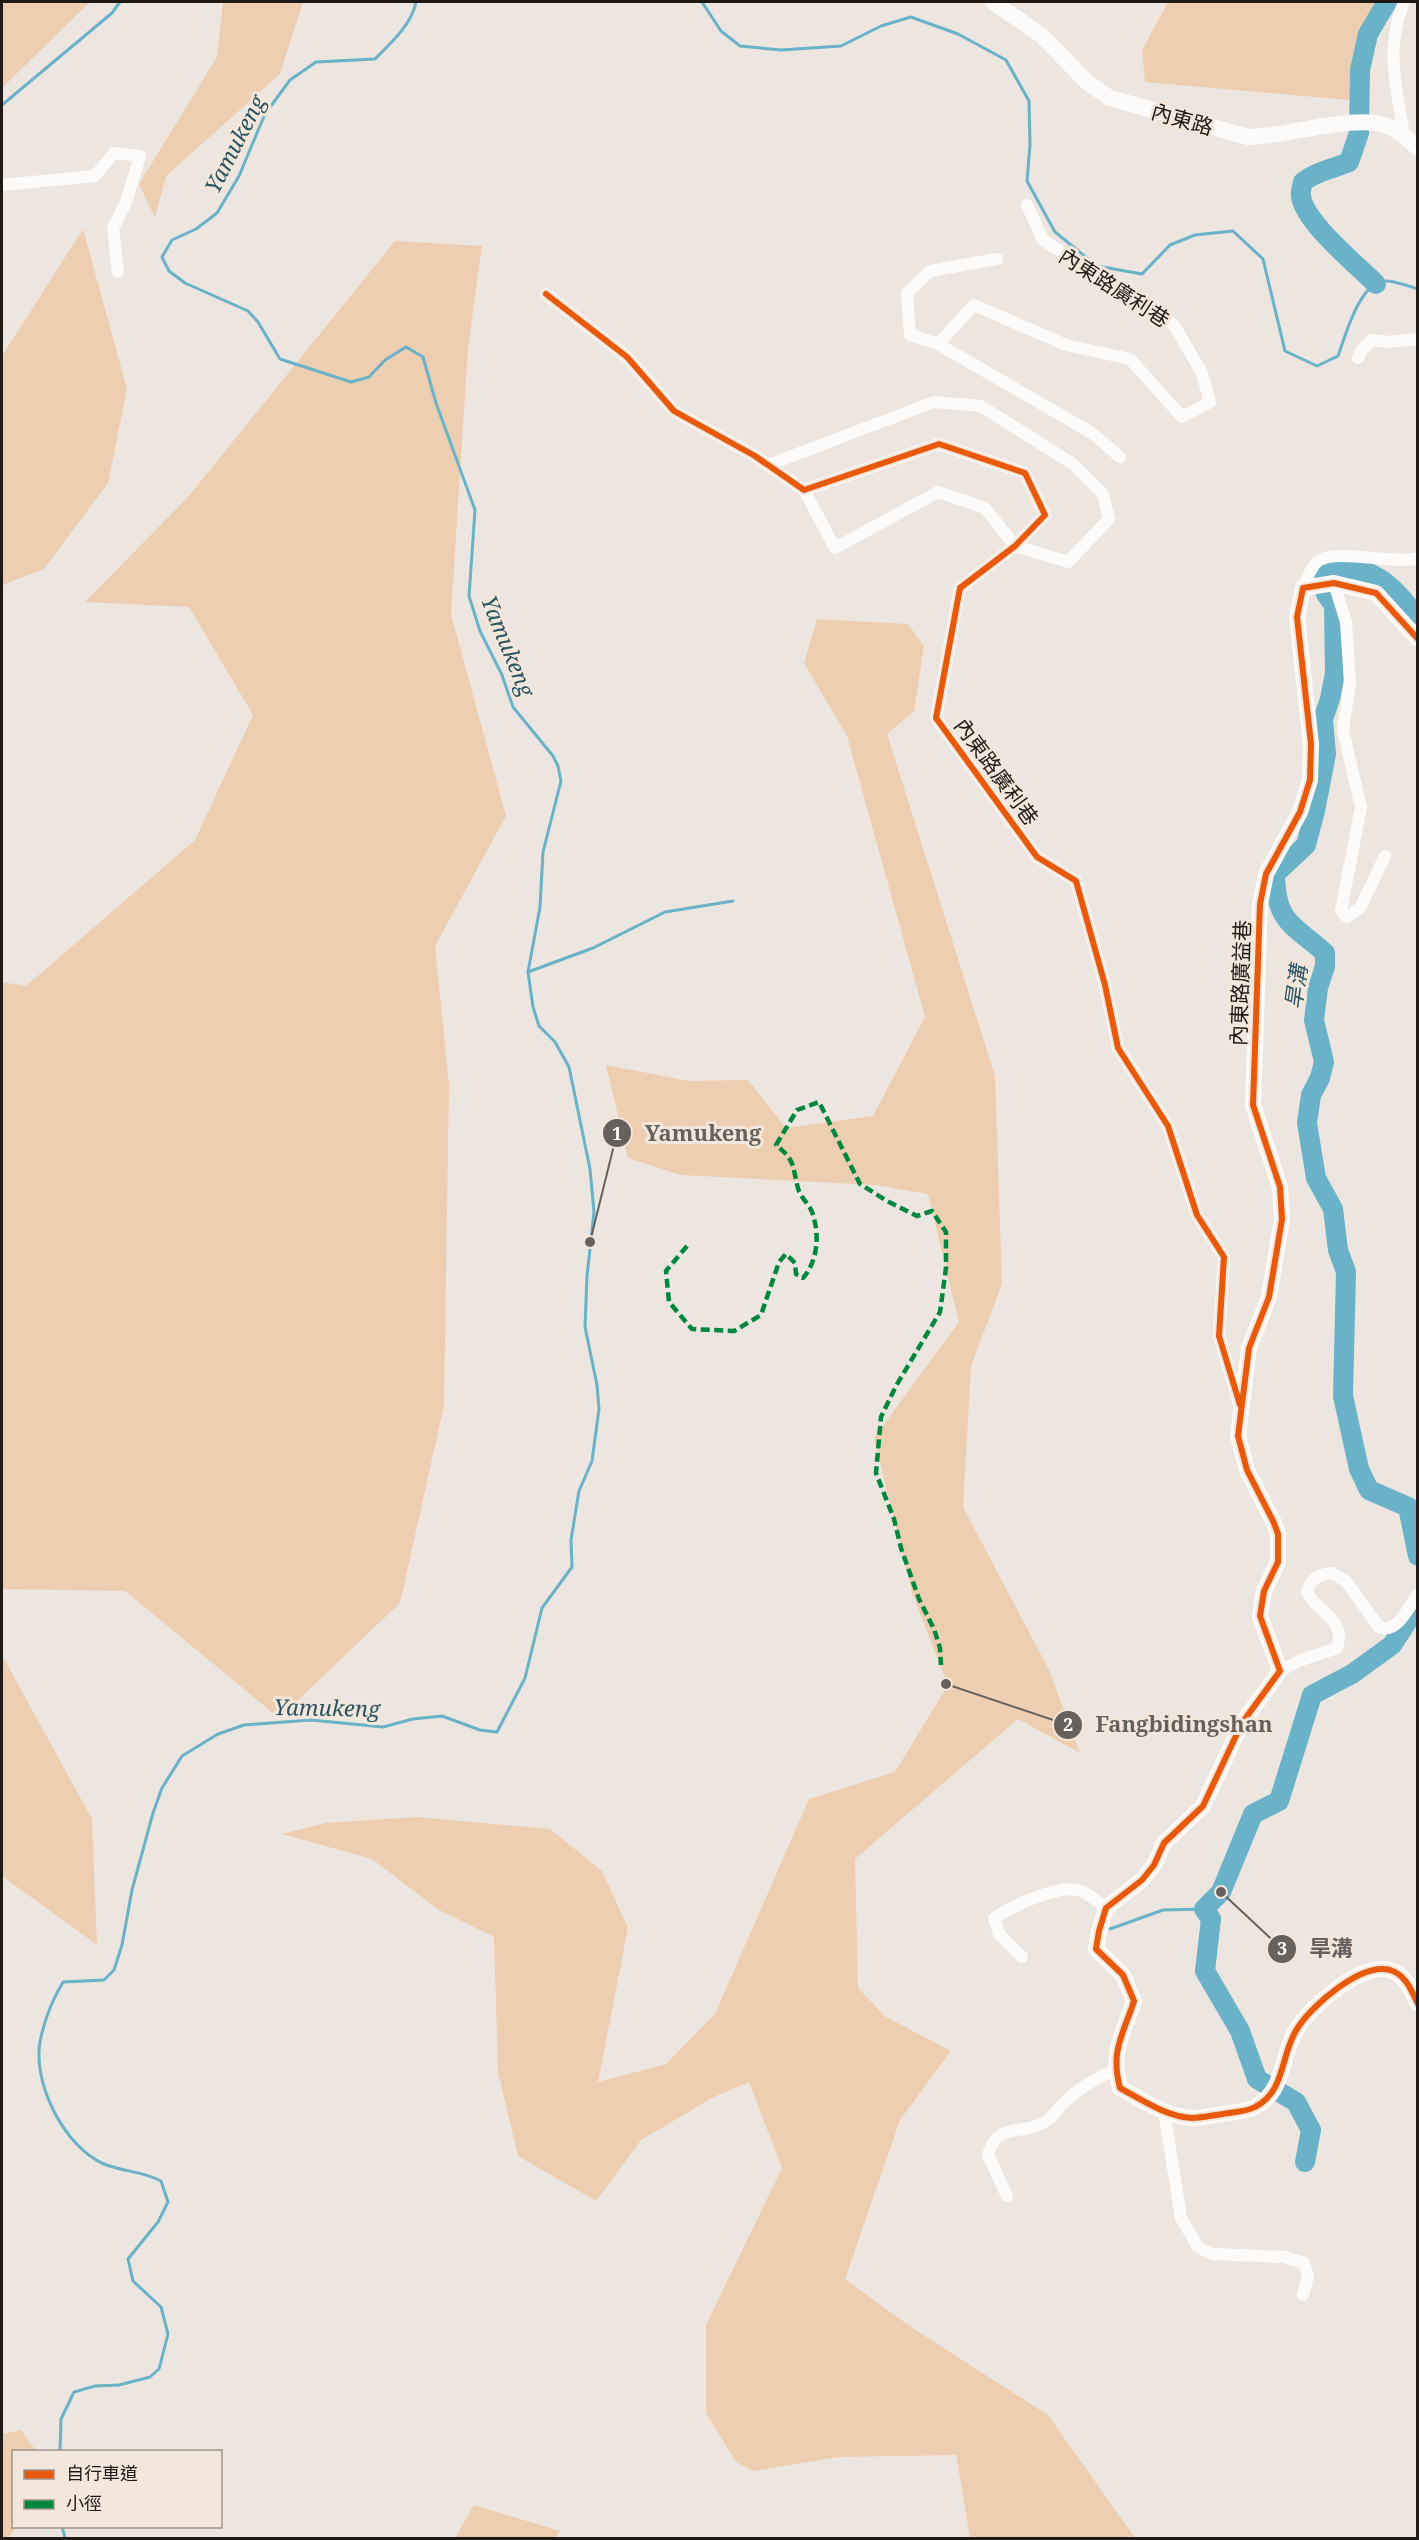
<svg xmlns="http://www.w3.org/2000/svg" width="1419" height="2540" font-family="'Noto Serif','Noto Sans TC',serif">
	<rect width="100%" height="100%" fill="#ede6e0"/>
	<g fill="#edceb0">
		<path d="M2 2H90L2 88Z"/>
		<path d="M223 2H303L280 74 166 176 155 218 139 184 217 57Z"/>
		<path d="M1168 2H1379L1360 101 1145 82 1142 50Z"/>
		<path d="M83 229 127 389 108 483 44 569 2 585V356Z"/>
		<path d="M395 241 482 246 468 348 451 614 506 816 435 946 449 1084 444 1405 400 1603 279 1718 125 1591 2 1589V982L26 986 195 840 253 715 189 607 85 602 188 497Z"/>
		<path d="M817 619 908 624 924 646 914 711 887 734 995 1076 1002 1284 971 1366 963 1507 1049 1670 1080 1753 1018 1719 855 1859 858 1988 886 2017 951 2051 900 2120 845 2279 911 2327 1048 2415 1135 2538H970L956 2455 839 2457 753 2471 736 2462 706 2413V2325L782 2168 749 2082 714 2097 641 2140 596 2201 518 2156 498 2072 494 1937 439 1910 372 1859 282 1834 325 1823 417 1817 550 1829 602 1871 628 1928 598 2082 666 2064 715 2014 809 1799 895 1772 948 1685 912 1593 874 1438 959 1322 928 1194 876 1185 680 1175 628 1158 606 1065 689 1081 748 1080 786 1128 873 1116 925 1017 847 736 804 663Z"/>
		<path d="M2 1655 92 1819 97 1945 2 1876Z"/>
		<path d="M21 2430 36 2451 14 2452V2526L17 2527 8 2538H2V2434Z"/>
		<path d="M474 2505 560 2531 555 2538H455Z"/>
	</g>
	<g fill="none" stroke-linecap="round" stroke-linejoin="round">
		<g stroke="#69b2c7" stroke-width="3">
			<path d="M702 2 721 31 740 46 781 50 841 46 881 26 911 17 958 34 1006 60 1029 101 1030 145 1027 181 1055 232 1097 266 1142 274 1170 245 1195 235 1233 231 1263 259 1285 351 1317 366 1338 356C1345 337 1360 280 1386 281 1396 281 1408 286 1418 289"/>
			<path d="M2 105 112 13 120 2"/>
			<path d="M528 972 593 948 665 912 733 901"/>
			<path d="M1110 1929 1163 1910 1204 1909"/>
			<path d="M60 2452 61 2419 74 2392 95 2386 119 2385 150 2377 159 2369 168 2334 161 2307 133 2281 128 2259 158 2222 168 2202 161 2181C143 2171 123 2172 104 2164 64 2147 30 2080 41 2037 45 2019 54 1997 63 1982L104 1980 114 1970 122 1945 132 1890 153 1813 162 1788 182 1756 218 1734 244 1725 311 1720 383 1727 413 1719 442 1716 480 1730 497 1732 525 1678 542 1608 572 1567 571 1540 579 1491 592 1461 599 1409 597 1385 585 1327 587 1276 594 1212 590 1169 569 1067 555 1042 539 1026 533 1007 528 972 540 907 543 852 561 781 558 766 553 756 513 707 502 675 480 631 469 596 475 510 436 403 423 357 406 347 385 360 369 377 351 382 280 359 258 322 248 311 185 283 169 271 162 257 172 240 196 229 217 213 239 176 265 114 290 80 316 62 375 59C391 43 412 24 416 2"/>
			<path d="M62 2526 65 2538"/>
		</g>
		<g stroke="#69b2c7" stroke-width="20">
			<path d="M1376 284C1357 265 1304 222 1301 196 1300 192 1302 186 1303 182 1316 171 1333 169 1349 162L1359 133 1360 70 1368 34 1387 2"/>
			<path d="M1418 618C1391 585 1376 564 1329 570L1322 578 1326 594 1334 605 1335 673 1330 699 1323 719 1326 754 1315 811 1306 845 1275 874C1276 924 1293 924 1325 953V966L1318 988 1314 1020 1324 1062 1320 1078 1311 1095 1307 1123 1316 1178 1333 1209 1338 1250 1346 1272 1343 1396 1359 1469 1369 1490 1408 1507 1418 1556"/>
			<path d="M1305 2162 1311 2130 1296 2102 1257 2079 1240 2031 1205 1971 1211 1919 1204 1909 1221 1892 1253 1814 1279 1801 1312 1695 1352 1674 1392 1645 1418 1605"/>
		</g>
		<g stroke="#fcfbfa" stroke-width="12">
			<path d="M1404 136C1397 86 1384 50 1404 2"/>
			<path d="M2 185 95 176 114 153 140 156 126 202 113 228 118 272"/>
			<path d="M1027 205 1043 240 1174 325 1202 373 1210 402 1182 417 1130 359 1066 345 974 305 938 344 1092 433 1120 457"/>
			<path d="M546 294 627 357 674 411 755 456 804 490 939 444 1025 473 1045 515 1015 546 960 588 936 718 1037 857 1076 881 1105 985 1118 1048 1168 1126 1197 1215 1224 1257 1219 1336 1240 1407"/>
			<path d="M938 344 910 335 907 293 930 271 997 259"/>
			<path d="M1358 358 1362 350 1372 340 1388 342 1418 339"/>
			<path d="M768 465 934 402 981 406 1073 464 1103 494 1109 519 1068 562 1015 546 985 508 938 492 835 548 804 490"/>
			<path d="M1334 583 1346 622 1350 683 1343 730 1361 807 1341 911 1347 917 1360 908 1385 856"/>
			<path d="M1303 588C1307 580 1310 569 1316 563 1332 546 1396 566 1418 558"/>
			<path d="M1280 1671 1301 1660 1337 1648C1347 1619 1317 1613 1307 1592 1311 1579 1318 1574 1332 1573L1346 1581 1379 1627C1397 1635 1409 1607 1418 1594"/>
			<path d="M1022 1957 999 1934 994 1918C1014 1906 1055 1885 1078 1890 1087 1892 1098 1902 1106 1908"/>
			<path d="M1164 2111 1181 2218 1198 2247 1213 2254 1285 2257 1304 2263 1308 2276 1303 2295"/>
			<path d="M1007 2196 988 2155C998 2119 1023 2138 1048 2120 1055 2114 1060 2106 1067 2100 1081 2087 1098 2077 1115 2070"/>
		</g>
		<g stroke="#fcfbfa" stroke-width="16">
			<path d="M993 2 1041 35 1087 82 1110 98 1248 137C1286 137 1356 113 1387 126 1399 130 1408 140 1418 148"/>
			<path d="M1418 639 1376 593 1334 583 1303 588 1297 617 1311 744 1310 780 1300 812 1266 874 1260 904 1253 1105 1280 1187 1282 1219 1269 1297 1249 1348 1238 1436 1247 1470 1274 1523 1278 1534V1562L1264 1591 1260 1616 1280 1671 1242 1723 1203 1806 1164 1843 1154 1865 1142 1880 1106 1908 1099 1931 1096 1949 1123 1975 1134 2001C1123 2035 1110 2051 1120 2088 1142 2100 1167 2117 1192 2118 1202 2118 1213 2115 1223 2114 1233 2112 1246 2112 1255 2107 1286 2091 1280 2055 1297 2029 1311 2006 1361 1962 1390 1970 1406 1975 1411 1990 1418 2004"/>
		</g>
		<path stroke="#00873e" stroke-width="4.5" stroke-dasharray="9 4.5" stroke-linecap="butt" d="M687 1246 666 1271 669 1302 692 1329 734 1331 761 1315 779 1262 786 1254 795 1263 796 1274 803 1278C818 1261 820 1234 812 1212 809 1204 800 1197 798 1188 792 1166 796 1161 776 1145L797 1110 819 1102 860 1184 887 1201 917 1216 932 1211 946 1232V1268L940 1312 896 1386 881 1417 876 1473 894 1519 901 1548 919 1599 934 1629 940 1648 941 1665"/>
		<g stroke="#f3e6da" stroke-width="10">
			<g id="cycleway">
				<path d="M546 294 627 357 674 411 755 456 804 490 939 444 1025 473 1045 515 1015 546 960 588 936 718 1037 857 1076 881 1105 985 1118 1048 1168 1126 1197 1215 1224 1257 1219 1336 1240 1405"/>
				<path d="M1418 639 1376 593 1334 583 1303 588 1297 617 1311 744 1310 780 1300 812 1266 874 1260 904 1253 1105 1280 1187 1282 1219 1269 1297 1249 1348 1238 1436 1247 1470 1274 1523 1278 1534V1562L1264 1591 1260 1616 1280 1671 1242 1723 1203 1806 1164 1843 1154 1865 1142 1880 1106 1908 1099 1931 1096 1949 1123 1975 1134 2001C1123 2035 1110 2051 1120 2088 1142 2100 1167 2117 1192 2118 1202 2118 1213 2115 1223 2114 1233 2112 1246 2112 1255 2107 1286 2091 1280 2055 1297 2029 1311 2006 1361 1962 1390 1970 1406 1975 1411 1990 1418 2004"/>
			</g>
		</g>
		<use href="#cycleway" stroke="#e8590c" stroke-width="6"/>
	</g>
	<g text-anchor="middle" stroke-width="6" stroke-linejoin="round" paint-order="stroke">
		<g font-size="21" fill="#1f1a16" stroke="#f3e6da">
			<text transform="translate(1182 120) rotate(16)" y="7">內東路</text>
			<text transform="translate(1114 288) rotate(33)" y="7">內東路廣利巷</text>
			<text transform="translate(996 772) rotate(54)" y="7">內東路廣利巷</text>
			<text transform="translate(1241 983) rotate(-88)" y="7">內東路廣益巷</text>
		</g>
		<g font-size="22" font-style="italic" fill="#295564" stroke="#f3e6da">
			<text transform="translate(235 144) rotate(-63)" y="8">Yamukeng</text>
			<text transform="translate(508 646) rotate(68)" y="8">Yamukeng</text>
			<text transform="translate(1296 987) rotate(-82)" y="8">旱溝</text>
			<text transform="translate(327 1708) rotate(1)" y="8">Yamukeng</text>
		</g>
	</g>
	<path fill="none" stroke="#67615d" stroke-width="2" d="M590 1242L617 1133M946 1684L1068 1725M1221 1892L1282 1949"/>
	<g fill="#67615d" stroke="#f3e6da" stroke-width="2">
		<circle cx="590" cy="1242" r="6"/>
		<circle cx="946" cy="1684" r="6"/>
		<circle cx="1221" cy="1892" r="6"/>
		<circle cx="617" cy="1133" r="15"/>
		<circle cx="1068" cy="1725" r="15"/>
		<circle cx="1282" cy="1949" r="15"/>
	</g>
	<g font-size="18" text-anchor="middle" font-weight="bold" fill="#fff">
		<text x="617" y="1140">1</text>
		<text x="1068" y="1731">2</text>
		<text x="1282" y="1955">3</text>
	</g>
	<g font-size="22" text-anchor="middle" font-weight="bold" fill="#67615d" stroke="#f3e6da" stroke-width="6" stroke-linejoin="round" paint-order="stroke">
		<text x="703" y="1141">Yamukeng</text>
		<text x="1184" y="1732">Fangbidingshan</text>
		<text x="1331" y="1956">旱溝</text>
	</g>
	<rect width="1419" height="2540" fill="none" stroke="#1f1a16" stroke-width="6"/>
	<rect x="12" y="2450" width="210" height="78" fill="#f3e6da" stroke="#9e948c" stroke-width="1.5"/>
	<rect x="24" y="2470" width="30" height="9" fill="#e8590c" stroke="#9e948c" stroke-width="1.5"/>
	<text x="66" y="2480" font-size="18" fill="#1f1a16">自行車道</text>
	<rect x="24" y="2500" width="30" height="9" fill="#00873e" stroke="#9e948c" stroke-width="1.5"/>
	<text x="66" y="2510" font-size="18" fill="#1f1a16">小徑</text>
</svg>
